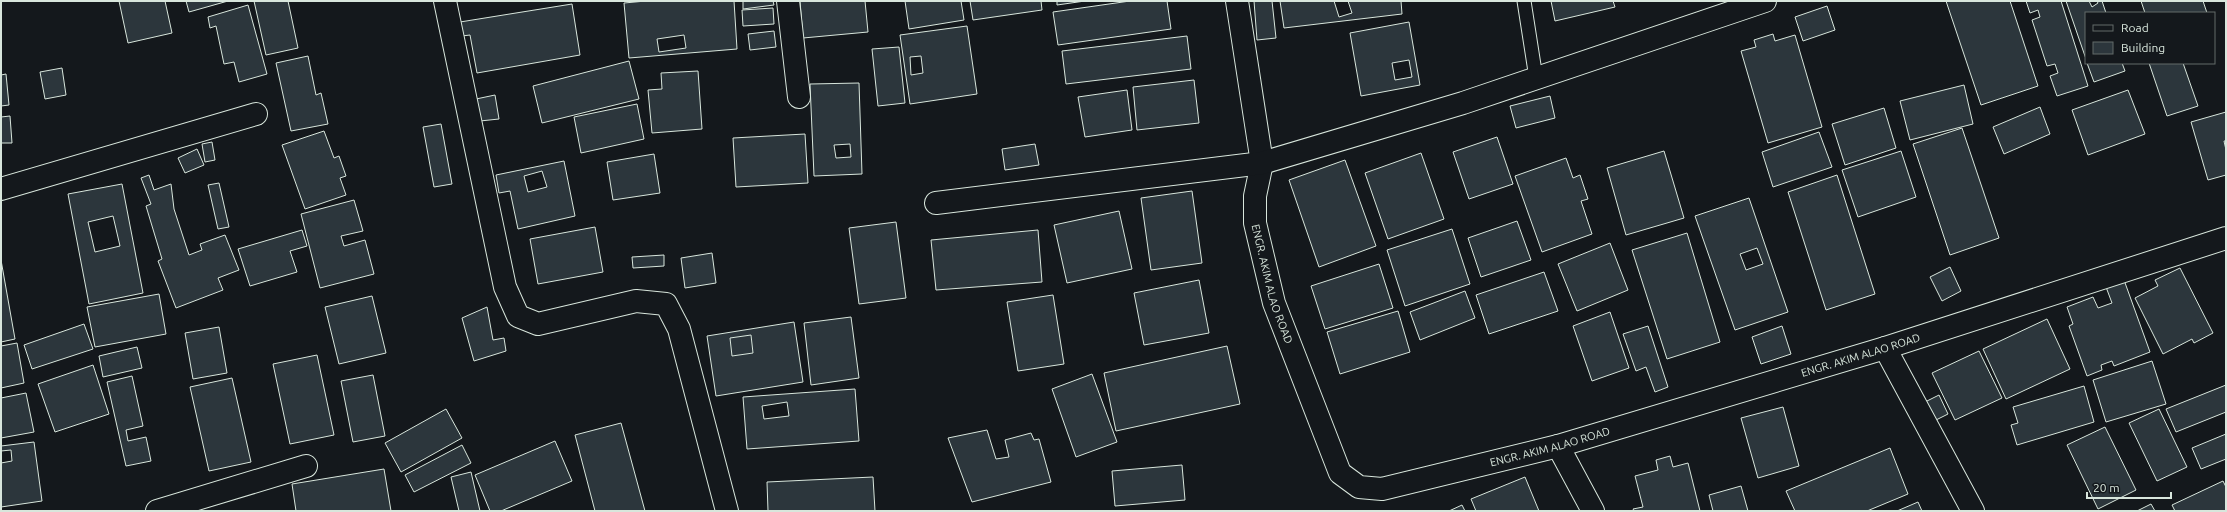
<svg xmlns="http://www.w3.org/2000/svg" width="2227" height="512" font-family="Ubuntu,sans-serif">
	<rect width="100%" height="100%" fill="#14181c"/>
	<g fill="#2c363c" stroke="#d8e6dc" fill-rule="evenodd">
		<path d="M119 1H165L172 33 128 43Z"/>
		<path d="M186 1H228L189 12Z"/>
		<path d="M254 1H288L298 48 266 55Z"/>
		<path d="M646 1H734L737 49 629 58 624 3ZM684 35 686 48 659 52 657 39Z"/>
		<path d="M743 1H773L774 5 743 9Z"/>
		<path d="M800 1H865L868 32 803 38Z"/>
		<path d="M905 1H961L964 20 909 29Z"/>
		<path d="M970 1H1041L1042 10 973 20Z"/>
		<path d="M1057 1H1085L1057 5Z"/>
		<path d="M1130 1H1167L1171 29 1058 45 1053 12Z"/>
		<path d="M1254 1H1272L1276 38 1257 40Z"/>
		<path d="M1280 1H1334L1339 17 1352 13 1348 1H1401L1402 14 1284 28Z"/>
		<path d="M1551 1H1613L1615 7 1555 21Z"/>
		<path d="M1946 1H2010L2038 86 1981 105Z"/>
		<path d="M2026 1H2061L2088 86 2057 96 2050 76 2058 73 2055 64 2047 66 2032 20 2040 17 2038 10 2030 13Z"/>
		<path d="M2066 1H2089L2092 7 2098 3 2097 1H2102L2106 13H2086V59Z"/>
		<path d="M2141 1H2203L2207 13H2145Z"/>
		<path d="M572 4 580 55 477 73 470 35 462 36 460 22Z"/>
		<path d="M248 5 267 74 239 82 234 62 224 64 216 26 210 28 208 17Z"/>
		<path d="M1827 6 1835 30 1803 41 1795 17Z"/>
		<path d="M773 8 774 24 743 26 742 10Z"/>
		<path d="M1409 22 1420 85 1361 96 1350 33ZM1409 60 1412 77 1395 80 1392 63Z"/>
		<path d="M967 26 977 94 910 104 900 35ZM921 56 923 73 911 75 910 57Z"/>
		<path d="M774 31 776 47 750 50 748 34Z"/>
		<path d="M1773 34 1775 41 1795 35 1822 127 1768 143 1741 51 1756 47 1754 40Z"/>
		<path d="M1187 36 1191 69 1066 84 1062 51Z"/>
		<path d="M899 47 905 103 878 106 872 49Z"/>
		<path d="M308 56 316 95 321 93 328 124 291 131 276 63Z"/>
		<path d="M629 61 639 99 542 123 533 86Z"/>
		<path d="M2087 63H2122L2125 71 2094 82Z"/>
		<path d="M2149 63H2183L2198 106 2167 116Z"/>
		<path d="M62 68 66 95 45 99 40 72Z"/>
		<path d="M698 71 702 129 652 133 648 90 662 89 661 73Z"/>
		<path d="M6 74 9 105 1 106V75Z"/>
		<path d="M1194 80 1199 123 1137 130 1133 87Z"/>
		<path d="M859 83 862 174 814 176 810 84ZM850 144 851 157 836 158 834 145Z"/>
		<path d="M1964 85 1973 124 1910 140 1900 101Z"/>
		<path d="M1127 90 1132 130 1085 137 1078 97Z"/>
		<path d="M2128 90 2145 134 2088 155 2072 110Z"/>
		<path d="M495 95 499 119 480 121 476 99Z"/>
		<path d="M1550 96 1555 118 1516 128 1510 106Z"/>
		<path d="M637 104 644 139 581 153 574 117Z"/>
		<path d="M2040 107 2050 134 2004 154 1993 127Z"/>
		<path d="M1884 108 1896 148 1845 165 1832 124Z"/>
		<path d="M2226 112V141H2224L2226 150V175L2208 180 2191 122Z"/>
		<path d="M10 116 12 143H1V117Z"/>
		<path d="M441 124 452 184 434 187 423 127Z"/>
		<path d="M1962 128 1999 238 1950 255 1913 144Z"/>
		<path d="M324 131 334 158 339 156 346 176 340 178 346 195 305 209 282 145Z"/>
		<path d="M1819 132 1832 167 1773 187 1762 152Z"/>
		<path d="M805 134 808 183 736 187 733 138Z"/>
		<path d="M1497 137 1513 184 1469 199 1453 152Z"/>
		<path d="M212 142 215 160 205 162 202 144Z"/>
		<path d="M1035 144 1039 165 1005 170 1002 149Z"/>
		<path d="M197 149 204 165 185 173 178 158Z"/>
		<path d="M1664 151 1684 218 1626 235 1607 168Z"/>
		<path d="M1901 151 1916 197 1858 217 1842 170Z"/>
		<path d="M1421 153 1444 219 1388 239 1365 173Z"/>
		<path d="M654 154 660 193 613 200 607 162Z"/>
		<path d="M1566 158 1573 178 1580 175 1588 199 1581 201 1592 234 1542 252 1515 176Z"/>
		<path d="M1345 160 1376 246 1319 267 1289 180Z"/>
		<path d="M564 161 575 216 518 229 510 191 499 193 496 175ZM542 171 547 187 528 192 524 176Z"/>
		<path d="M149 175 154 190 171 184 174 209 189 255 202 250 200 244 225 235 239 270 218 278 223 290 176 308 158 261 162 259 146 206 151 204 141 178Z"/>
		<path d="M1837 175 1875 294 1826 310 1788 192Z"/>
		<path d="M219 183 229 227 218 229 208 185Z"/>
		<path d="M122 184 143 293 89 304 68 194ZM113 216 120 246 95 252 88 222Z"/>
		<path d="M1192 191 1202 263 1151 270 1141 198Z"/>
		<path d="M1749 198 1788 312 1735 330 1695 216ZM1757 248 1763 264 1746 270 1740 254Z"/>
		<path d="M354 200 363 231 341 236 344 246 365 240 374 274 320 288 301 214Z"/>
		<path d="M1119 211 1132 269 1067 283 1054 225Z"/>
		<path d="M1517 221 1531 260 1481 277 1468 238Z"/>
		<path d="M896 222 906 298 859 304 849 228Z"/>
		<path d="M595 227 603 272 538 284 530 239Z"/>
		<path d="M1452 229 1470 284 1405 306 1387 250Z"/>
		<path d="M302 230 307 246 290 251 297 272 250 286 238 249Z"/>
		<path d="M1038 230 1042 282 936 290 931 240Z"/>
		<path d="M1687 233 1720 342 1667 359 1632 250Z"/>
		<path d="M1610 243 1628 290 1577 311 1558 264Z"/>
		<path d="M712 253 716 283 685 288 681 258Z"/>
		<path d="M664 255V266L633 268 632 257Z"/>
		<path d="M1 260 15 339 1 342Z"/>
		<path d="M1379 264 1393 308 1325 329 1311 286Z"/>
		<path d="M1950 267 1961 291 1942 301 1930 277Z"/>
		<path d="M2180 268 2213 333 2194 343 2192 339 2163 354 2135 298 2158 286 2155 280Z"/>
		<path d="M1544 272 1558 311 1489 334 1476 295Z"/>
		<path d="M1199 280 1209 333 1144 345 1134 293Z"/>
		<path d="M2124 280 2150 352 2114 366 2112 361 2101 365 2102 370 2087 376 2069 326 2073 324 2067 307 2093 297 2098 308 2112 303 2106 287Z"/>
		<path d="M1465 291 1475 318 1420 340 1410 312Z"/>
		<path d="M159 294 166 334 95 347 87 307Z"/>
		<path d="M1053 295 1064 364 1018 371 1007 302Z"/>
		<path d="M372 296 386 353 339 364 325 307Z"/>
		<path d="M487 307 493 340 504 338 506 351 474 361 462 318Z"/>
		<path d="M1398 311 1410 352 1340 374 1327 332Z"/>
		<path d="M1610 312 1629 368 1592 381 1573 326Z"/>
		<path d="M851 317 859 378 811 385 804 323Z"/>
		<path d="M2047 319 2070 369 2006 399 1983 349Z"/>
		<path d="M794 322 803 382 716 396 707 336Z"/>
		<path d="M84 324 93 349 32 369 24 345Z"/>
		<path d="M1648 326 1668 387 1655 392 1646 367 1636 371 1623 334Z"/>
		<path d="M1782 326 1791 354 1761 364 1752 337Z"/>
		<path d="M219 327 227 373 193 379 185 333Z"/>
		<path d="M751 335 753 353 732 356 730 338Z"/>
		<path d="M17 343 24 383 1 388V346Z"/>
		<path d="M1227 346 1240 404 1116 431 1104 373Z"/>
		<path d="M137 347 142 368 103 377 99 356Z"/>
		<path d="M1979 351 2002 398 1955 420 1932 373Z"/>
		<path d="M317 355 334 435 290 444 273 364Z"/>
		<path d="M2152 361 2166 404 2106 422 2093 380Z"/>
		<path d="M93 365 109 414 55 432 38 384Z"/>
		<path d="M1092 374 1117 442 1076 457 1052 389Z"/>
		<path d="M373 375 385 436 353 442 341 381Z"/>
		<path d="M132 376 143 426 126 430 128 441 146 437 151 461 126 466 107 382Z"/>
		<path d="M232 378 251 462 209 471 190 387Z"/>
		<path d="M2226 385V412L2176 432 2166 409Z"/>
		<path d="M2084 386 2094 422 2017 445 2011 425 2018 423 2013 407Z"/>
		<path d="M855 389 859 441 747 449 743 397ZM787 402 789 416 764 419 762 406Z"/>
		<path d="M26 393 34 432 1 438V398Z"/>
		<path d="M1939 395 1948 414 1934 421 1925 402Z"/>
		<path d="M1783 407 1799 466 1758 478 1741 418Z"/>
		<path d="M446 409 462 438 401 472 385 443Z"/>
		<path d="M2159 409 2187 467 2157 481 2129 423Z"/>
		<path d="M621 423 645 511H595L575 435Z"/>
		<path d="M2105 427 2136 490 2098 509 2067 445Z"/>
		<path d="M987 430 996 459 1009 457 1005 440 1031 433 1034 440 1039 439 1051 482 972 502 948 438Z"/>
		<path d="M2226 434V459L2201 469 2192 448Z"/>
		<path d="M555 441 572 481 501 511H490L475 475Z"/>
		<path d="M34 442 42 501 1 507V463L12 461 11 450 1 451V446Z"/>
		<path d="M462 445 471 463 414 492 405 475Z"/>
		<path d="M1890 448 1908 494 1867 511H1795L1786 491Z"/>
		<path d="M1670 456 1673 467 1688 463 1700 511H1634L1633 509 1643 507 1635 476 1658 470 1656 460Z"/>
		<path d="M1182 465 1185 500 1115 506 1112 471Z"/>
		<path d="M384 469 391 511H296L292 484Z"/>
		<path d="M471 472 480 511H459L451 477Z"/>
		<path d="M873 477 875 511H768L767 482Z"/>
		<path d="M1525 477 1539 511H1476L1471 499Z"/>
		<path d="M2223 481 2226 487V511H2175L2172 505Z"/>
		<path d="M1741 486 1748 511H1713L1709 495Z"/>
		<path d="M1918 502 1922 511H1897Z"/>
		<path d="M2151 504 2155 511H2137Z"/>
		<path d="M1462 505 1465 511H1449Z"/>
	</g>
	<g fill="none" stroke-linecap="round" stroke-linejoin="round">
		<g stroke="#d8e6dc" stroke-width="15">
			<path id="lane" d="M1524 1 1536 78"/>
		</g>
		<g stroke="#d8e6dc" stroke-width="24">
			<g id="street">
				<path d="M445 1 505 287 518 316 538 324 636 301 666 304 679 329 727 511"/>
				<path d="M788 1 799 97"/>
				<path id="s1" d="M1237 1 1262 163 1255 196V223L1274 303 1340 473 1359 487 1382 489 1558 446 1885 348 2226 238"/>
				<path d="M1 189 256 114"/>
				<path d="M936 203 1262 163 1463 103 1765 1"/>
				<path d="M1885 348 1973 511"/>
				<path d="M1558 446 1593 511"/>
				<path d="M157 511 306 466"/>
			</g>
		</g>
		<use href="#lane" stroke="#14181c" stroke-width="13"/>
		<use href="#street" stroke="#14181c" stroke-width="22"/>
	</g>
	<g text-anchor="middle" stroke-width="3" stroke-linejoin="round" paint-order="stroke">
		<g font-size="11" fill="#d8e6dc" stroke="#14181c">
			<text dy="4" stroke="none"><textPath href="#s1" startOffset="288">ENGR. AKIM ALAO ROAD</textPath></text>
			<text dy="4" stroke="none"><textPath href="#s1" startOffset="1033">ENGR. AKIM ALAO ROAD</textPath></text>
			<text dy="4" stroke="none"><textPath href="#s1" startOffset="709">ENGR. AKIM ALAO ROAD</textPath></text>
		</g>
	</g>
	<rect width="2227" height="512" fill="none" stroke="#d8e6dc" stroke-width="4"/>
	<rect x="2085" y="12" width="130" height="52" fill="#14181c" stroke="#626a69"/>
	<rect x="2093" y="25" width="20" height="6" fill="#14181c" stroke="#626a69"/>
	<text x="2121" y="32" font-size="12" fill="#d8e6dc">Road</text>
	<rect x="2093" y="42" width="20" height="12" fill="#2c363c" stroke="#626a69"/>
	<text x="2121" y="52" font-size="12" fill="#d8e6dc">Building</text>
	<path d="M2087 492v6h84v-6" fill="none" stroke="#d8e6dc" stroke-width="2"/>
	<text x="2093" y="492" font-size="12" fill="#d8e6dc" stroke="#14181c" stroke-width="3" paint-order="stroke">20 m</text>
</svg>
